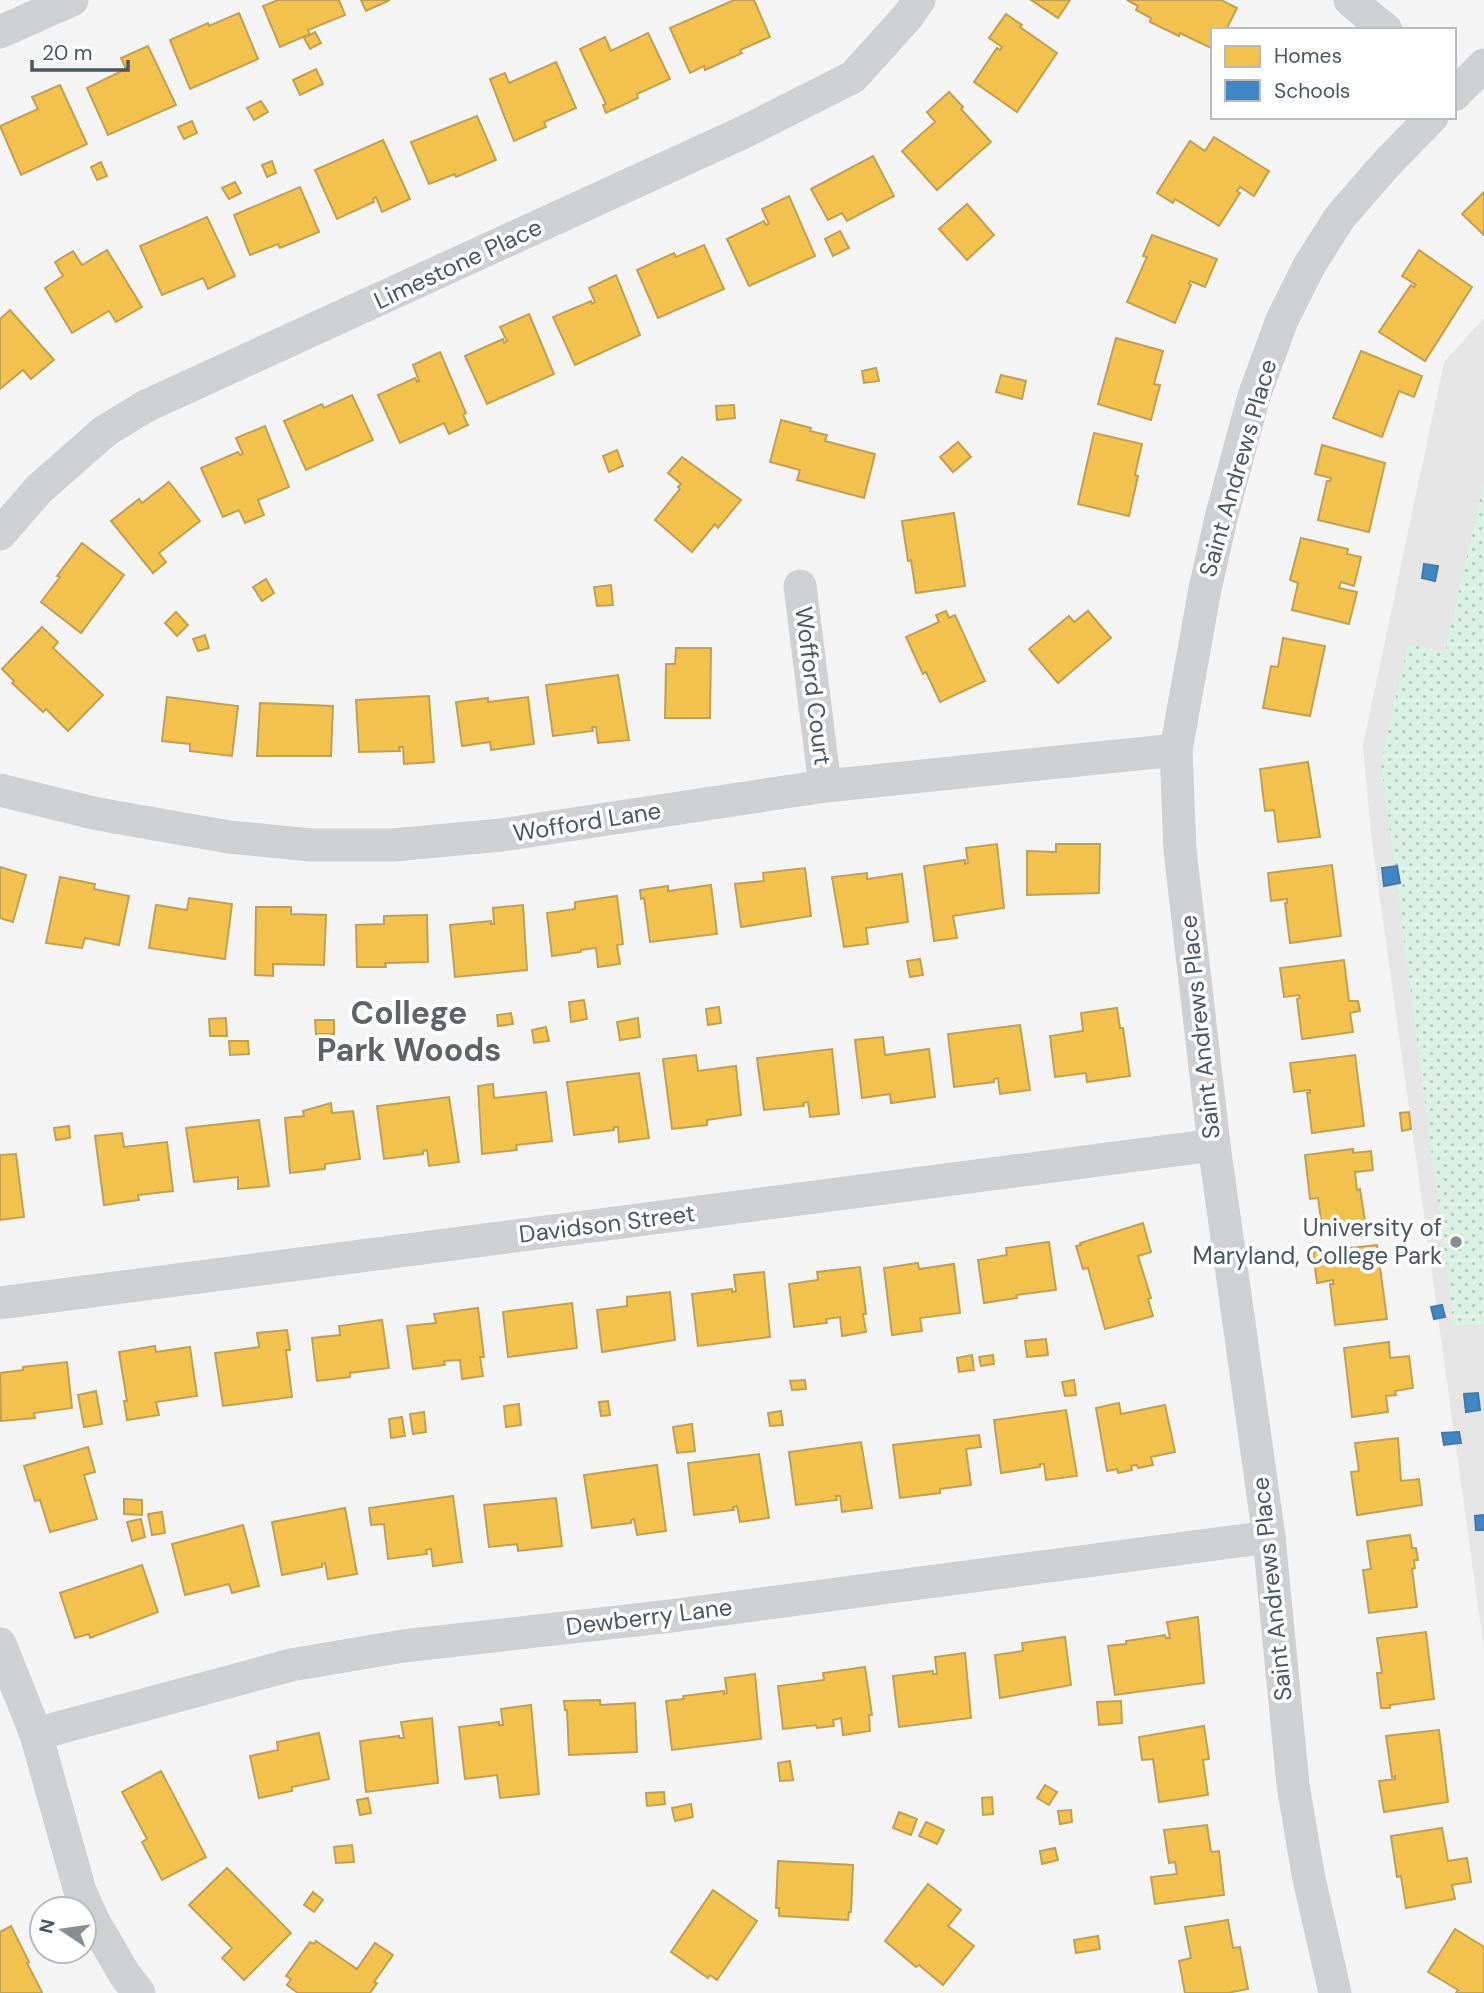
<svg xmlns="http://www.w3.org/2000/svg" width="1484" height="1993" font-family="'DM Sans',sans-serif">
	<defs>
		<pattern id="park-dots" width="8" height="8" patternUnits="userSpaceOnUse" patternTransform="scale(1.75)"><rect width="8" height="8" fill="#d9f2e3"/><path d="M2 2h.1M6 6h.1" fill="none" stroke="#b2c7bb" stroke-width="1.8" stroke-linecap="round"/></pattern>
	</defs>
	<rect width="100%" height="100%" fill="#f4f4f4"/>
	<path fill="#e6e5e6" d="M1484 318V1649L1371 834 1363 745 1444 362Z"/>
	<path fill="url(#park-dots)" d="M1484 482V1324L1454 1326 1381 763 1408 644 1445 652Z"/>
	<g fill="#f2c14e" stroke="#c0a154" stroke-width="2">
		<path d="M278 0H339L345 15 308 30 310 34 280 47 263 6Z"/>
		<path d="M361 0H390L366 11Z"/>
		<path d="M734 0H754L770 37 740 50 742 53 705 70 704 66 690 73 670 28Z"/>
		<path d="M1031 0H1070L1058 18Z"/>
		<path d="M1127 0H1221L1237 8 1226 30H1213V49L1180 33 1179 36 1150 22 1151 18 1136 10 1138 6Z"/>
		<path d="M239 13 258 59 190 89 170 40 208 23 209 26Z"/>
		<path d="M1006 14 1022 25 1020 27 1057 53 1017 112 974 82 997 48 1000 50 1002 47 989 38Z"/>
		<path d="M315 32 321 43 310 49 304 38Z"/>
		<path d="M648 33 670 79 637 94 638 98 606 113 603 105 606 104 580 49 605 37 611 51Z"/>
		<path d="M148 46 176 105 108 135 87 88 126 69 121 58Z"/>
		<path d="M556 62 576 108 544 122 546 127 514 141 490 79 505 73 509 83Z"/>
		<path d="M316 69 323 84 300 95 293 80Z"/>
		<path d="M60 85 87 144 21 175 0 126 38 109 32 97Z"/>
		<path d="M949 92 963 107 961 109 991 142 937 190 902 151 935 122 927 112Z"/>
		<path d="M261 101 268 112 254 120 247 108Z"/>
		<path d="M477 116 496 160 456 177 455 174 429 184 411 142Z"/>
		<path d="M192 121 197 133 184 139 178 127Z"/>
		<path d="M1214 137 1269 171 1254 196 1240 187 1237 191 1240 193 1219 226 1175 199 1173 203 1157 193 1190 141 1205 151Z"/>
		<path d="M383 140 410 199 382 212 376 197 373 199 374 202 337 219 315 170Z"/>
		<path d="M873 156 894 196 847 221 842 213 828 220 811 189Z"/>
		<path d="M272 161 276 173 267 177 262 165Z"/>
		<path d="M101 162 107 176 97 180 91 167Z"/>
		<path d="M235 182 241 193 229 199 222 188Z"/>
		<path d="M300 187 319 232 280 248 278 244 250 255 234 215Z"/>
		<path d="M1484 192V235L1462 214Z"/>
		<path d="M789 196 815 256 749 286 727 239 764 221 766 225 769 224 762 209Z"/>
		<path d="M967 204 994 235 967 260 939 229Z"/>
		<path d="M207 217 235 276 208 289 203 278 162 295 140 246Z"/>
		<path d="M840 231 849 248 833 256 825 239Z"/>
		<path d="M1152 235 1217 259 1205 287 1190 281 1189 284 1191 285 1175 323 1127 302 1147 257 1143 256Z"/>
		<path d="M704 245 724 289 658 318 637 270 674 253 676 257Z"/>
		<path d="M107 250 142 307 116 322 109 311 72 333 45 288 63 276 55 262 73 251 82 265Z"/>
		<path d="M1419 250 1472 287 1425 361 1379 332 1411 285 1414 287 1416 285 1402 276Z"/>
		<path d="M616 275 640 335 575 365 553 317 591 301 592 304 595 302 589 288Z"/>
		<path d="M10 310 54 360 31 379 23 370 0 389V319Z"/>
		<path d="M529 314 554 374 487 404 465 356 503 339 504 343 507 341 500 327Z"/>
		<path d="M1116 338 1163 351 1154 384 1160 385 1151 420 1098 404Z"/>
		<path d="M1361 351 1422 376 1414 397 1399 391 1382 437 1333 418Z"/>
		<path d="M440 352 466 413 463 415 468 425 449 434 444 423 400 443 378 395 415 378 417 382 419 381 413 365Z"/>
		<path d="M876 368 879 381 864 383 862 371Z"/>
		<path d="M1001 375 1026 381 1022 399 996 392Z"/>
		<path d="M352 395 373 440 306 470 284 421 322 404 324 408Z"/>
		<path d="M734 405 735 418 717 420 716 406Z"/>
		<path d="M781 420 811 428 810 431 827 435 825 441 875 454 864 498 797 480 800 470 770 462Z"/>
		<path d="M265 426 289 487 258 500 264 515 245 523 239 510 223 517 201 468 238 452 240 455 243 454 236 438Z"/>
		<path d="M1094 433 1142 444 1135 475 1138 476 1129 516 1078 504Z"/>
		<path d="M958 442 971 457 953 472 940 457Z"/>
		<path d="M1322 445 1385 463 1369 532 1318 520 1327 481H1330L1331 478 1315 474Z"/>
		<path d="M617 450 623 466 609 472 603 456Z"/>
		<path d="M682 457 741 500 718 528 715 524 692 552 655 520 680 489 678 487 681 484 668 473Z"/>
		<path d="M169 482 200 521 159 553 166 562 153 573 111 521 139 499 142 503Z"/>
		<path d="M954 513 965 586 916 593 911 560 908 561 902 521Z"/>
		<path d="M1301 538 1348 549 1347 554 1361 557 1354 586 1341 582 1339 588 1357 592 1349 624 1292 610 1298 583 1290 580Z"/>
		<path d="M82 543 124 575 81 633 41 602 60 577 57 576Z"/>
		<path d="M266 579 274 593 262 601 253 587Z"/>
		<path d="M611 585 613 605 597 606 594 587Z"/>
		<path d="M946 611 949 618 955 615 985 681 940 702 926 672 923 674 906 637 939 622 936 615Z"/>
		<path d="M1088 611 1111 638 1058 683 1029 649 1069 616 1074 622Z"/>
		<path d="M176 612 188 625 177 636 165 623Z"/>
		<path d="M42 627 58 642 53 648 103 695 68 731 46 709 43 712 12 683 14 681 2 669Z"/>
		<path d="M205 635 209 648 198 651 193 639Z"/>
		<path d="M1283 638 1325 646 1310 716 1263 708 1271 666 1278 667Z"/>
		<path d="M676 648H711L710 718H665L666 664H675Z"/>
		<path d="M618 675 629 740 598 743 596 727H592L593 731 553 736 546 685Z"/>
		<path d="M429 696 434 762 404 764 403 747H399L400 751 359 752 356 700Z"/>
		<path d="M167 697 238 706 232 756 190 751V744L162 741Z"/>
		<path d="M528 697 534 744 491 750 490 742 462 746 456 702 488 698V702Z"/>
		<path d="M260 703 333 706 331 756H257Z"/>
		<path d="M1308 762 1320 837 1278 842 1274 810 1265 811 1260 769Z"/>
		<path d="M997 844 1004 908 953 916 957 938 934 941 924 866 965 860V864L968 863 966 848Z"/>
		<path d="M1056 844H1100L1099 893 1027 895V851L1056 852Z"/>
		<path d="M1332 865 1341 936 1290 943 1285 903H1287V899L1271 901 1268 873Z"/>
		<path d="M0 867 26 875 13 922 0 918Z"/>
		<path d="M805 868 811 916 741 927 735 884 764 881 763 873Z"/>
		<path d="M867 873V879L902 874 908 922 866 928 868 944 844 947 832 877Z"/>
		<path d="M60 877 95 884 94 889 129 896 119 945 85 938 82 948 46 943Z"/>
		<path d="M711 885 717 934 650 942 644 898 641 899 640 890 668 886V891Z"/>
		<path d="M617 896 623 944 617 945 620 964 598 967 596 948 581 950V952L552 956 547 913 575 909V902Z"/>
		<path d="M189 898 232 904 225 959 149 948 156 905 187 910Z"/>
		<path d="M523 905 527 970 455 977 450 925 491 921V924H494L493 908Z"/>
		<path d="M256 907H291V914L326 915 324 965 273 964V976L255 975Z"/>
		<path d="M427 915 428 962 385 963 386 967H357L356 925 384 924V916Z"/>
		<path d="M920 959 923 975 910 977 907 961Z"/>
		<path d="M1344 960 1349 1001H1358L1360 1011 1350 1013 1353 1032 1302 1039 1297 999 1300 998 1299 995 1284 997 1280 968Z"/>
		<path d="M584 1000 587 1019 571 1022 569 1002Z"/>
		<path d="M719 1007 721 1023 708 1025 706 1009Z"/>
		<path d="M1117 1008 1120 1028H1123L1130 1076 1087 1082 1086 1073 1055 1077 1050 1036 1083 1031 1081 1013Z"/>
		<path d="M511 1013 513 1024 498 1026 497 1015Z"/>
		<path d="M226 1018 227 1036H210L209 1019Z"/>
		<path d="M638 1018 640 1037 620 1040 617 1022Z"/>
		<path d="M315 1020H334V1034H316Z"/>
		<path d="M1020 1025 1030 1090 1000 1094 998 1078 994 1079V1082L954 1087 948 1034Z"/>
		<path d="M546 1027 549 1041 534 1043 532 1030Z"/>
		<path d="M883 1037 885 1055 929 1049 935 1097 891 1103 890 1094 862 1098 855 1040Z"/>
		<path d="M229 1041H248L249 1054 230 1055Z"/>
		<path d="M832 1049 839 1114 810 1117 808 1102 803 1103 804 1106 764 1110 757 1058Z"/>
		<path d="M696 1055 698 1071 736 1066 741 1115 707 1120V1125L672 1129 663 1059Z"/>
		<path d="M1355 1055 1364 1126 1312 1133 1307 1093H1310V1090L1294 1092 1290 1063Z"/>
		<path d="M639 1073 649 1138 619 1142 618 1127H614V1130L574 1135 567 1082Z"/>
		<path d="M493 1084 494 1098 546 1092 552 1141 516 1145 517 1150 482 1154 478 1086Z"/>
		<path d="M449 1097 459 1162 429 1166 427 1150 423 1151V1154L384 1159 377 1106Z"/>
		<path d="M331 1103 332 1113 353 1111 360 1159 325 1164V1169L290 1173 285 1118 304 1116 303 1111Z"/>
		<path d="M1409 1112 1411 1129 1402 1131 1400 1113Z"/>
		<path d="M259 1120 269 1186 238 1189V1177L194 1182 186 1128Z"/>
		<path d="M69 1126 70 1138 56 1140 54 1128Z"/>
		<path d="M122 1133 124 1147 167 1142 173 1191 138 1195 139 1200 104 1205 95 1136Z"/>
		<path d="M1353 1149V1153L1371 1151 1373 1170 1355 1172 1357 1190 1360 1189 1365 1221 1322 1226 1318 1198 1310 1199 1305 1155Z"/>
		<path d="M16 1154 24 1217 0 1220V1155Z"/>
		<path d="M1143 1223 1151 1252 1138 1256 1151 1298 1148 1299 1153 1316 1105 1329 1088 1268 1083 1269 1076 1246 1081 1245 1080 1243Z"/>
		<path d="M1049 1242 1056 1290 1016 1295 1017 1298 984 1303 978 1260 1007 1255 1006 1248Z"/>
		<path d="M1377 1245 1387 1319 1335 1325 1330 1284H1333V1280L1317 1283 1313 1252Z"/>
		<path d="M918 1263 919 1269 954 1264 960 1313 920 1318 922 1331 892 1335 884 1268Z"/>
		<path d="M860 1267 866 1314H863L866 1332 842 1336 840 1317 826 1319 827 1323 794 1327 789 1284 818 1280 817 1272Z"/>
		<path d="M764 1272 770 1337 698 1346 692 1294 732 1289V1292L736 1291 734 1275Z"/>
		<path d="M670 1292 675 1340 602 1352 597 1310 627 1306V1297Z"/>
		<path d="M572 1303 577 1348 508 1357 503 1312Z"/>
		<path d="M478 1308 484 1357H480L483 1376 462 1379 460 1360 444 1361 445 1365 413 1369 407 1326 436 1323 434 1314Z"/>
		<path d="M382 1320 389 1368 350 1373V1377L317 1381 312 1338 340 1335 339 1326Z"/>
		<path d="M287 1330 290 1350H286L292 1397 223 1406 215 1353 259 1347 257 1333Z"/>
		<path d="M1046 1339 1048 1355 1027 1357 1025 1341Z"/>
		<path d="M1389 1342 1390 1358 1409 1356 1413 1388 1395 1391 1396 1395 1386 1396 1388 1412 1352 1417 1344 1348Z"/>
		<path d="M155 1346 156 1352 190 1347 197 1396 156 1402 159 1415 127 1420 124 1401H127L119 1352Z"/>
		<path d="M972 1355 974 1370 959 1372 957 1358Z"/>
		<path d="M993 1355 994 1364 981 1366 979 1357Z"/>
		<path d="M67 1362 72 1408 34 1413 35 1418 1 1421 0 1373 23 1370V1367Z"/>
		<path d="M805 1380 806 1389 792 1390 790 1381Z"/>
		<path d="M1074 1380 1076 1395 1065 1396 1062 1382Z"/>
		<path d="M96 1391 102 1424 84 1427 78 1395Z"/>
		<path d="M608 1401 610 1415 601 1416 599 1402Z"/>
		<path d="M1119 1403 1121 1414 1165 1405 1175 1452 1151 1457 1153 1465 1138 1468 1137 1465 1131 1466 1132 1470 1118 1473 1117 1469 1107 1471 1096 1408Z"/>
		<path d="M519 1404 521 1425 506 1427 504 1406Z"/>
		<path d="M1066 1410 1077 1476 1046 1480 1044 1464H1040V1467L1001 1473 994 1420Z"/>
		<path d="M781 1411 783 1425 770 1426 768 1413Z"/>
		<path d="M424 1412 426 1432 413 1434 410 1414Z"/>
		<path d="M402 1417 405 1436 391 1438 389 1419Z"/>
		<path d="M692 1424 695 1451 677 1453 673 1427Z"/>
		<path d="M979 1435 981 1447 966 1449 971 1485 940 1489V1493L900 1498 893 1445Z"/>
		<path d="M1398 1438 1401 1481 1419 1479 1422 1505 1357 1515 1351 1472 1359 1471 1355 1443Z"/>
		<path d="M861 1442 872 1508 842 1512 840 1496H836L837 1500 796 1505 789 1452Z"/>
		<path d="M88 1447 95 1472 84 1475 97 1519 50 1532 40 1500 35 1501 24 1466Z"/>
		<path d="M759 1454 769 1518 740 1522 737 1506 733 1507 734 1510 694 1515 688 1463Z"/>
		<path d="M657 1465 666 1531 637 1535 634 1519 631 1520V1523L592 1528 584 1475Z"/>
		<path d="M453 1496 462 1562 433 1566 431 1549 426 1550 427 1554 388 1559 384 1524 371 1525 369 1508Z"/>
		<path d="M556 1498 562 1546 518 1551 517 1544 489 1547 484 1505Z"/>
		<path d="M124 1499 142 1500V1515L124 1514Z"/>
		<path d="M345 1508 357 1574 328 1579 325 1563 322 1564V1567L282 1575 272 1522Z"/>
		<path d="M162 1512 165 1533 152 1535 148 1514Z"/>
		<path d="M141 1519 145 1537 132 1541 127 1522Z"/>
		<path d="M243 1525 259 1586 232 1593 229 1584 185 1595 172 1544Z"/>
		<path d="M1410 1535 1412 1548H1416L1418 1560H1414L1415 1568 1412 1569 1417 1607 1369 1613 1363 1570 1371 1569 1367 1541Z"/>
		<path d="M142 1565 158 1612 90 1638 89 1634 75 1638 60 1593Z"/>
		<path d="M1198 1617 1204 1683 1115 1695 1108 1646 1126 1644V1641L1165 1635 1166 1638H1170L1167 1622Z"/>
		<path d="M1426 1632 1434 1699 1390 1705V1708H1381L1377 1673H1382L1377 1638Z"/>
		<path d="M1065 1637 1071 1685 1000 1698 995 1655 1023 1651 1022 1643Z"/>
		<path d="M965 1653 971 1718 899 1727 893 1676 933 1671V1674H937L935 1657Z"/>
		<path d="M865 1667 872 1715H869L870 1731 843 1735 841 1718 833 1720 834 1726 817 1728 816 1725 783 1729 778 1686 824 1680 823 1673Z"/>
		<path d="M755 1674 761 1739 672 1750 666 1701 684 1699 683 1696 724 1691V1694L727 1693 725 1678Z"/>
		<path d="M600 1700V1705L635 1703 637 1752 569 1755 567 1710H565L564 1701Z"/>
		<path d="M1121 1701 1122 1723 1099 1725 1097 1702Z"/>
		<path d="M531 1705 539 1794 500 1798 497 1775 465 1779 459 1727 499 1722V1725H503L501 1709Z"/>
		<path d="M432 1718 438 1783 366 1792 360 1741 399 1736V1738H404L401 1722Z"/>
		<path d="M1204 1726 1209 1759 1203 1760 1208 1795 1159 1802 1153 1759 1142 1760 1139 1737Z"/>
		<path d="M1439 1730 1448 1802 1384 1812 1379 1781 1395 1779V1776L1392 1777 1386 1736Z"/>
		<path d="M319 1733 329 1779 292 1787V1791L259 1798 250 1756 278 1750 277 1742Z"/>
		<path d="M790 1761 793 1780 780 1781 778 1763Z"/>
		<path d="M161 1771 206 1857 162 1880 142 1842 147 1839 122 1792Z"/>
		<path d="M1045 1785 1057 1792 1049 1805 1037 1798Z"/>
		<path d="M664 1792 665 1804 647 1806 646 1793Z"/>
		<path d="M992 1797 993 1814 983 1815 982 1798Z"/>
		<path d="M368 1798 371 1813 360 1815 357 1800Z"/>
		<path d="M691 1804 693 1817 675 1821 672 1808Z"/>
		<path d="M1071 1810 1072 1822 1060 1824 1058 1811Z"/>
		<path d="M899 1812 917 1819 911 1835 893 1828Z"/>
		<path d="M926 1822 944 1830 937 1844 919 1836Z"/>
		<path d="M1207 1825 1211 1852 1219 1851 1224 1895 1155 1904 1151 1877 1177 1874 1175 1862 1169 1863 1164 1830Z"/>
		<path d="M1442 1828 1448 1861 1467 1858 1471 1882 1452 1885 1455 1899 1406 1908 1401 1876 1397 1877 1391 1836Z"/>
		<path d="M352 1845 354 1862 336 1863 334 1847Z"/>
		<path d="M1055 1848 1058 1860 1042 1864 1040 1851Z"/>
		<path d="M778 1861 853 1865 851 1912H849L848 1920 779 1916V1908H776Z"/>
		<path d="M227 1868 291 1933 244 1980 222 1958 232 1948 189 1905Z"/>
		<path d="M928 1884 961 1910 948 1926 974 1946 943 1985 919 1965 916 1967 885 1941Z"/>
		<path d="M713 1890 757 1921 717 1980 710 1975 708 1978 671 1952Z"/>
		<path d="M313 1892 323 1900 314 1912 304 1905Z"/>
		<path d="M1228 1920 1233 1948 1240 1947 1248 1989 1227 1993H1185L1179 1961 1191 1958 1185 1927Z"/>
		<path d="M11 1926 29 1962 27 1963 42 1992 40 1993H0V1932Z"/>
		<path d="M1455 1929 1484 1947V1993H1456L1458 1990 1428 1972Z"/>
		<path d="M1098 1936 1100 1949 1076 1953 1074 1940Z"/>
		<path d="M316 1941 357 1969 375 1943 393 1955 374 1982 377 1983 370 1993H298L287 1985 291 1979 286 1976 310 1942 314 1944Z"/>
	</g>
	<g fill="#3f88c5" stroke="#4279a7" stroke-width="2">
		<path d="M1424 564 1438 566 1435 581 1422 578Z"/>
		<path d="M1397 866 1400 883 1384 886 1382 868Z"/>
		<path d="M1442 1305 1445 1317 1434 1319 1431 1307Z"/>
		<path d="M1478 1393 1480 1410 1466 1412 1464 1394Z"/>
		<path d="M1459 1432 1461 1443 1444 1445 1442 1433Z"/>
		<path d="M1484 1515V1530H1476L1475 1516Z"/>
	</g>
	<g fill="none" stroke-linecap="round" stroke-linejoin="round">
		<g stroke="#ced0d2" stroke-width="33">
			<path d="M1350 0 1386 30"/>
			<path d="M0 32 72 0"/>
			<path d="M1454 95 1484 65"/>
			<path d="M0 534 39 489 105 431 146 406 744 132 853 77 908 16 919 0"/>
			<path d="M800 586 825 786"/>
			<path d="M0 790 98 814 229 837 311 845H393L501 835 825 786 1176 750"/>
			<path d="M0 1303 1214 1145"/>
			<path d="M0 1644 36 1734 80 1891 94 1922 125 1975 139 1993"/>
			<path d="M36 1734 291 1665 403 1646 671 1616 1269 1537"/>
			<path d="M1335 1993 1308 1874 1293 1785 1269 1537 1214 1145 1180 850 1176 750 1205 589 1222 514 1254 396 1282 320 1309 266 1340 217 1388 162 1432 117"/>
		</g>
	</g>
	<circle fill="#868d94" stroke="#fff" stroke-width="2.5" cx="1456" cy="1242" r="7"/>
	<g text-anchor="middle" stroke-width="7" stroke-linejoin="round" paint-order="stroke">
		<g font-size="24" fill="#4a5661" stroke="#fff">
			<text transform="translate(458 264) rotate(-25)" y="8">Limestone Place</text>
			<text transform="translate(1238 468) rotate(-74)" y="8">Saint Andrews Place</text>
			<text transform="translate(813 686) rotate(83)" y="8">Wofford Court</text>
			<text transform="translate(587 822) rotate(-9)" y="8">Wofford Lane</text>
			<text transform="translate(1200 1027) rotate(-96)" y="8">Saint Andrews Place</text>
			<text transform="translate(607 1224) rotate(-7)" y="8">Davidson Street</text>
			<text transform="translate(1272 1589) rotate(-96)" y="8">Saint Andrews Place</text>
			<text transform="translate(649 1617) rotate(-7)" y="8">Dewberry Lane</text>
		</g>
		<g font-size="24" fill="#4a5661" stroke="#fff" text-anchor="end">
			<text x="1442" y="1236">University of<tspan x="1442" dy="28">Maryland, College Park</tspan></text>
		</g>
		<g font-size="32" font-weight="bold" fill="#5f6368" stroke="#fff">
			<text x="409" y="1024">College<tspan x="409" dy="37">Park Woods</tspan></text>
		</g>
	</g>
	<rect x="1211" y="28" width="245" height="91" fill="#ffffff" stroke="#b7bbc0" stroke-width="2"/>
	<rect x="1225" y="46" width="35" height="21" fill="#f2c14e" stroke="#b7bbc0" stroke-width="2"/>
	<text x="1274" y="63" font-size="21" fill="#4a5661">Homes</text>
	<rect x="1225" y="80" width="35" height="21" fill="#3f88c5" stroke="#b7bbc0" stroke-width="2"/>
	<text x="1274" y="98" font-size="21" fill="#4a5661">Schools</text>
	<g transform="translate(63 1930) rotate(283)"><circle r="33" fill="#ffffff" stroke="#b7bbc0" stroke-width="2"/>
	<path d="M0-5L12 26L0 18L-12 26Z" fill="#868d94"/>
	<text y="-10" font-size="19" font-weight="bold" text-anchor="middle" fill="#4a5661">N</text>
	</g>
	<path d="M32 60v10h96v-10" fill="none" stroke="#4a5661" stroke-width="3.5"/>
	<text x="42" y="60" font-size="21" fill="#4a5661" stroke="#ffffff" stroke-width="5" paint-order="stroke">20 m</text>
</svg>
